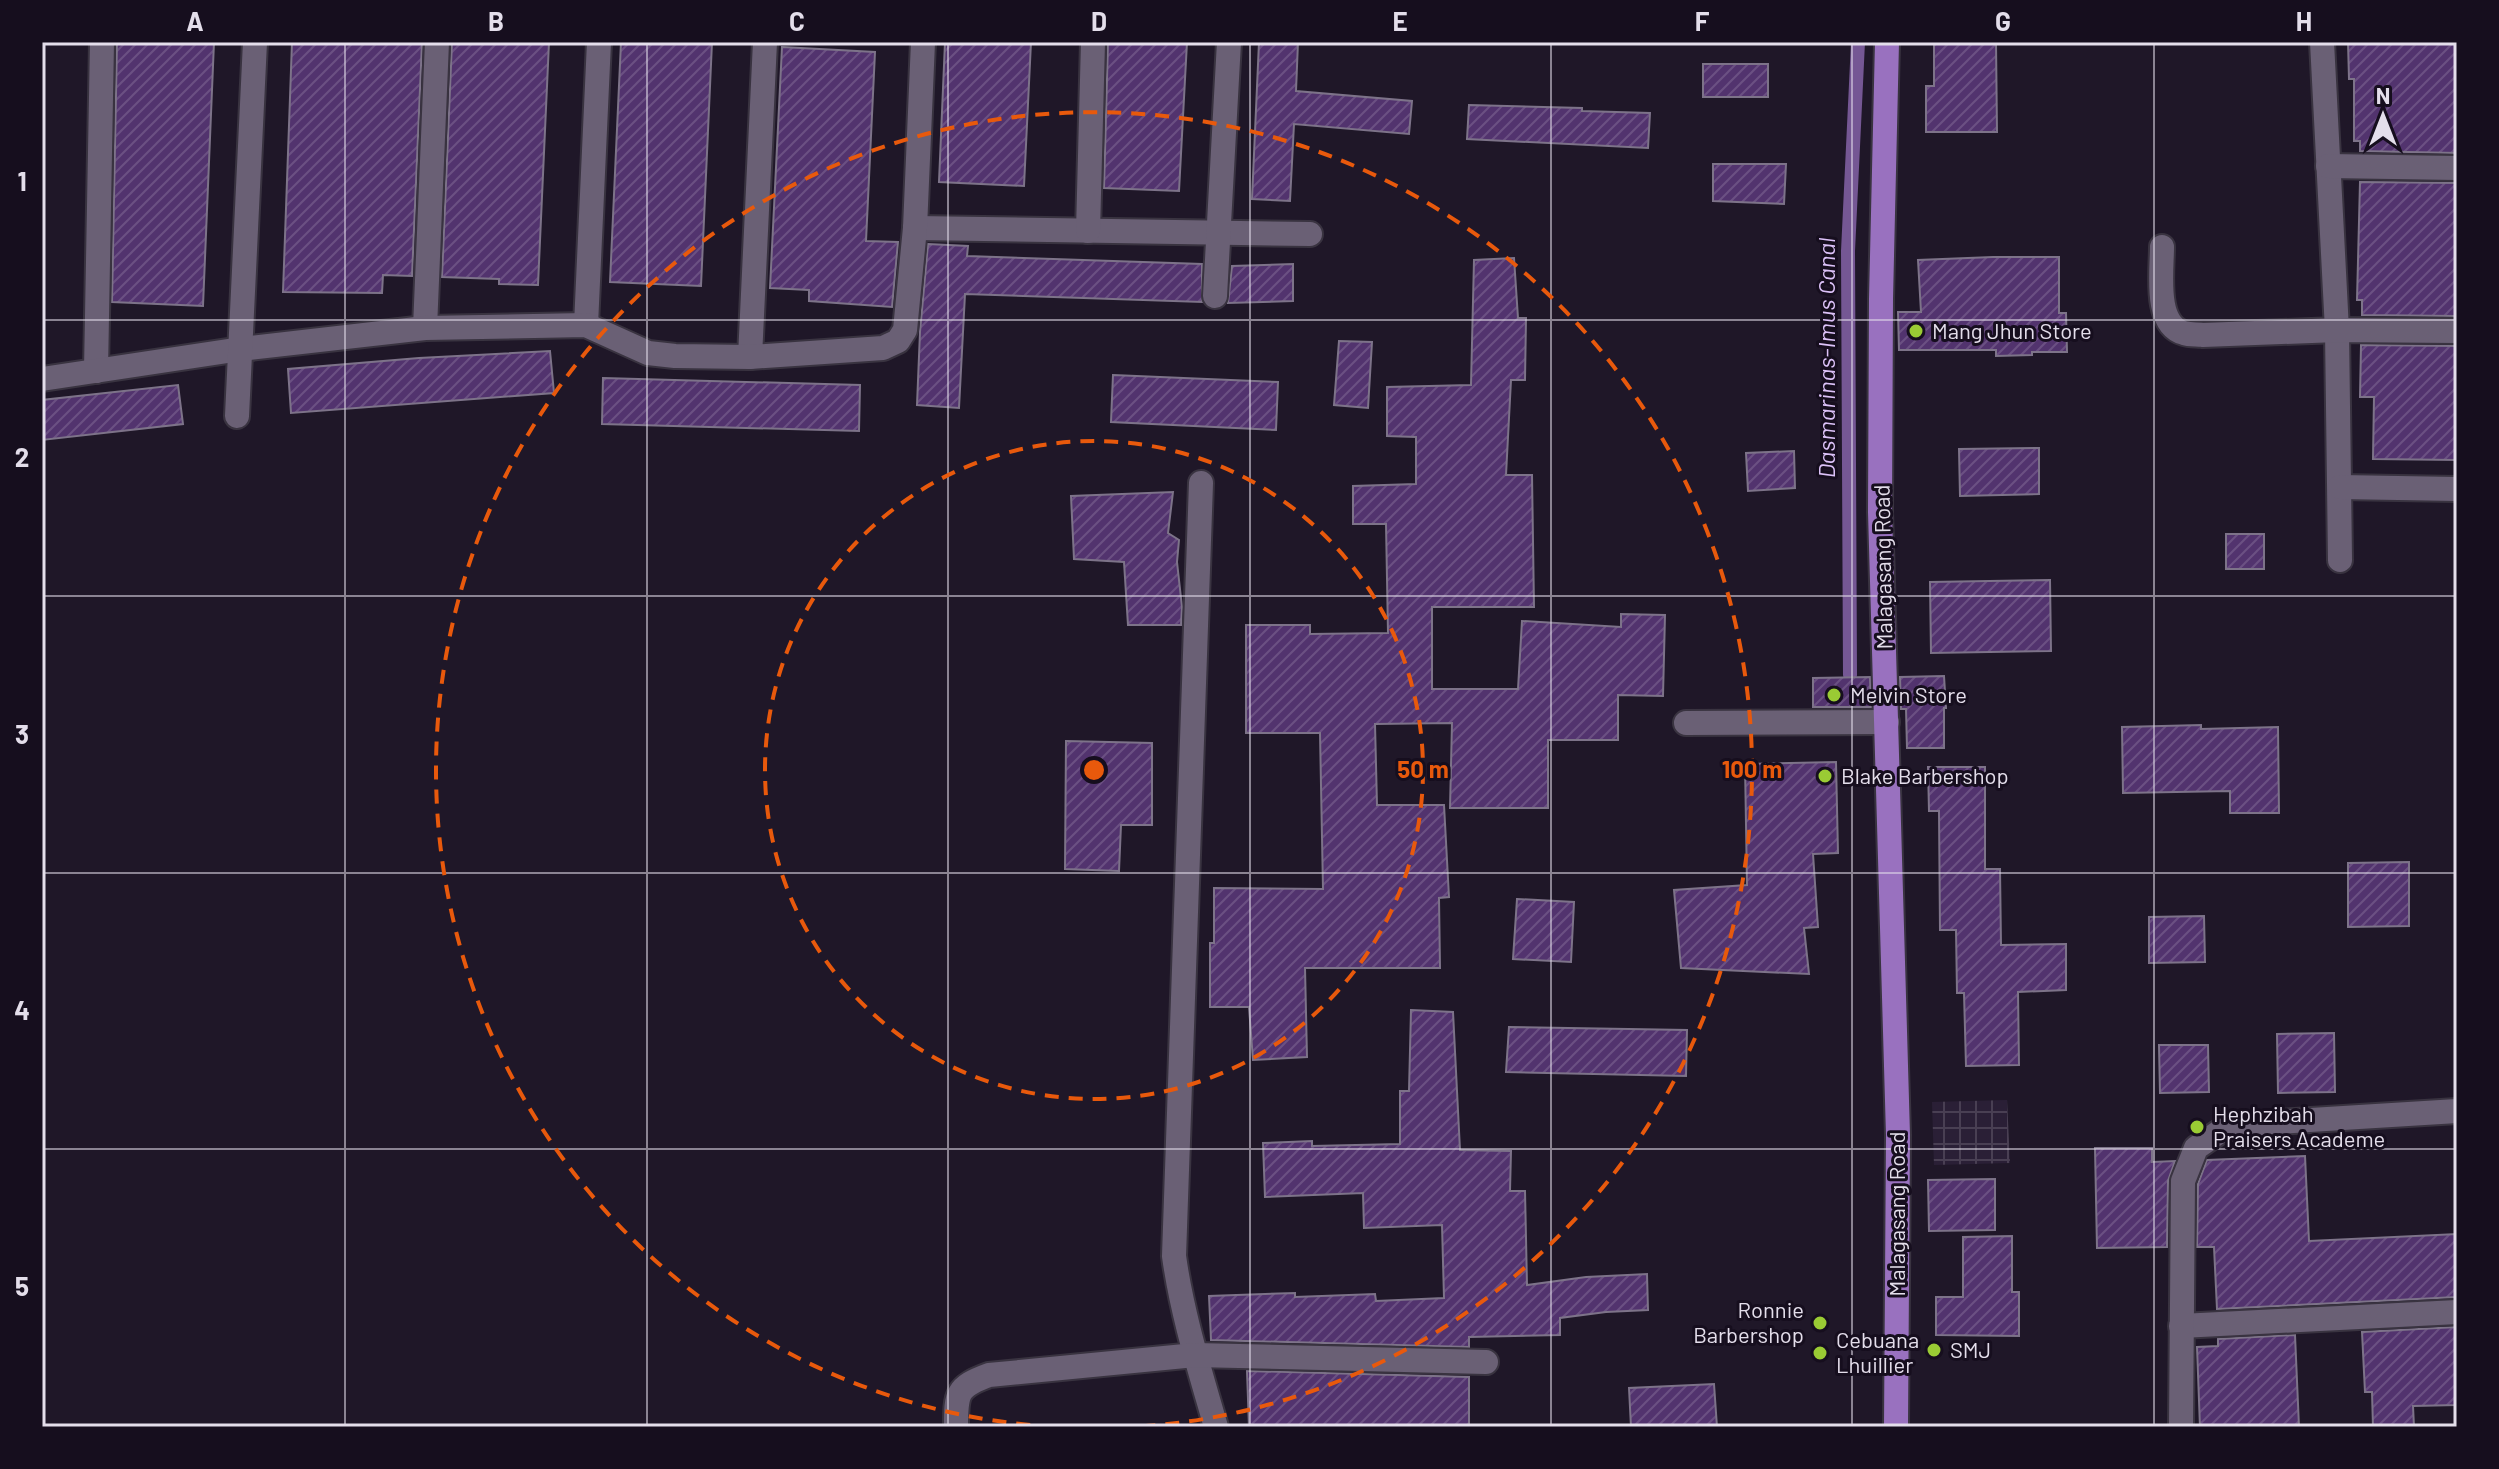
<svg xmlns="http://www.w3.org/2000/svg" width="2499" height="1469" font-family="Barlow,sans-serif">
	<defs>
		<pattern id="industrial-grid" width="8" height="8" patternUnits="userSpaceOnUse" patternTransform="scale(2)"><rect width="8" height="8" fill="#2a1f36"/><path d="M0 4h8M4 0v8" fill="none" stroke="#493f53"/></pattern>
		<pattern id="building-hatch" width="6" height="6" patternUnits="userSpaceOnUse" patternTransform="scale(2)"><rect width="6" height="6" fill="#52336e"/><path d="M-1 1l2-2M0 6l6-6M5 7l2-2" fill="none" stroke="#6b5083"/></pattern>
	</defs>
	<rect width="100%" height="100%" fill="#1f1728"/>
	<path fill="url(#industrial-grid)" d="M2007 1100 2010 1163 1934 1165 1932 1102Z"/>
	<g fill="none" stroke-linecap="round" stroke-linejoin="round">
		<path stroke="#755794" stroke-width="14" d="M1850 675 1848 251 1858 42"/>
	</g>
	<g fill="url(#building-hatch)" stroke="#7d7389" stroke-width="2">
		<path d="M117 42H214L203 306 112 302Z"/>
		<path d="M292 42H422L412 276 383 275 382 293 283 292Z"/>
		<path d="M452 42H549L538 285 499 284V279L442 277Z"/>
		<path d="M621 42H712L701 286 610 282Z"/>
		<path d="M945 42H1031L1024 186 939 182Z"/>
		<path d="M1108 42H1187L1179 191 1104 188Z"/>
		<path d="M1259 42H1298L1296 91 1412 101 1409 134 1294 124 1290 201 1252 199Z"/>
		<path d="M1934 42H1996L1997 132H1926V86H1934Z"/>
		<path d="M2348 42H2457V153L2360 151V141H2354V79H2349Z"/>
		<path d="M782 47 875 52 866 241 898 242 892 307 809 301V290L770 288Z"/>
		<rect x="1703" y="64" width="65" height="33"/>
		<path d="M1469 105 1582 108V111L1650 113 1648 148 1467 139Z"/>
		<path d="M1713 164H1786L1784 204 1713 201Z"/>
		<path d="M2360 182 2457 183V316L2362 315V300H2357Z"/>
		<path d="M928 244 968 246 967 256 1202 264V302L965 294 959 408 917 405 920 332Z"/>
		<path d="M1993 257H2059V313H2066L2067 352H2032V355L1996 356V350H1899L1898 312H1921L1918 260Z"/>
		<path d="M1514 258 1518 318H1526L1525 380H1511L1506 475H1532L1534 607H1432V689H1518L1522 621 1621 627V614L1665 615 1663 696 1618 695V740H1548V808H1450L1452 723 1375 724 1377 805H1444L1449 897 1439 898 1440 968H1305L1307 1057 1253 1060 1249 1007H1210V943H1214V888L1323 889 1320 733H1246V625H1310V634L1388 633 1386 524H1353V486L1416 484V437L1387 436V387L1471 385 1474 260Z"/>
		<path d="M1293 264V301L1228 303 1232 266Z"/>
		<path d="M1339 341 1372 342 1368 408 1334 405Z"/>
		<path d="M2361 345 2457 346V460L2373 459 2374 397H2360Z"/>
		<path d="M550 351 554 393 291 413 288 369 419 358Z"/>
		<path d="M1113 375 1278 382 1276 430 1111 422Z"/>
		<path d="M603 378 860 385 859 431 602 424Z"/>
		<path d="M178 385 183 424 42 440V400Z"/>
		<path d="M2039 448V494L1960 496 1959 449Z"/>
		<path d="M1794 451 1795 488 1748 491 1746 453Z"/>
		<path d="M1173 492 1168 533 1179 540 1177 562 1182 607 1181 625H1128L1124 562 1074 559 1071 496Z"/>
		<rect x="2226" y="534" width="38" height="35"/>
		<path d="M2050 580 2051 651 1931 653 1930 582Z"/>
		<path d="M1944 676 1946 708H1944V748H1907L1906 709H1901L1900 677Z"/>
		<path d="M1870 677 1871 707H1813V678Z"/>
		<path d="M2201 725V729L2278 727 2279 813H2230V791L2123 793 2122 727Z"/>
		<path d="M1066 741 1152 743V825H1121L1119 871 1065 869Z"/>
		<path d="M1836 762 1838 853 1813 854 1818 927 1804 928 1809 974 1681 968 1674 890 1747 885 1745 764Z"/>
		<path d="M1928 767H1985V869H2000L2001 945 2066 944V990L2018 992 2019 1065 1966 1066 1964 993H1957L1956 930H1940L1939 811H1929Z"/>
		<path d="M2409 862V926L2348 927V863Z"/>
		<path d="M1517 899 1574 902 1571 962 1513 959Z"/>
		<path d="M2204 916 2205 962 2149 963V917Z"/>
		<path d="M1411 1010 1453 1012 1460 1150 1511 1151 1510 1191H1525L1527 1285 1586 1277 1647 1274 1648 1310 1606 1312 1560 1318V1335L1469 1337V1347L1211 1340 1209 1296 1295 1293V1297L1375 1294 1376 1301 1444 1298 1442 1225 1364 1228 1363 1193 1265 1197 1263 1143 1312 1141V1146L1400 1144V1091H1409Z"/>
		<path d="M1509 1027 1687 1030 1686 1076 1506 1072Z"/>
		<path d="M2334 1033 2335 1092 2278 1093 2277 1034Z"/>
		<path d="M2159 1045H2208L2209 1092 2160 1093Z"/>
		<path d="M2095 1148H2152V1162L2175 1161 2168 1181 2167 1247 2097 1248Z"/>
		<path d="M2305 1156 2309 1241 2457 1234V1297L2217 1309 2214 1247H2197L2198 1184 2207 1160Z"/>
		<path d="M1995 1179V1230L1929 1231 1928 1180Z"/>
		<path d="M2012 1236V1292H2019V1336L1936 1335V1297H1963V1237Z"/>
		<path d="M2457 1327V1405L2413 1406 2414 1427H2373L2372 1392H2365L2362 1332Z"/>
		<path d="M2295 1335 2299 1427H2200L2197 1347 2218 1346V1339Z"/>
		<path d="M1247 1371 1469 1377V1427H1249Z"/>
		<path d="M1714 1384 1717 1427H1631L1629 1388Z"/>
	</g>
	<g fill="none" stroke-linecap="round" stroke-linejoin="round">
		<g stroke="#393340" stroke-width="28">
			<g id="minor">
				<path d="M2322 42 2337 330 2340 560"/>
				<path d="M2328 166 2457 168"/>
				<path d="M915 228 1310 234"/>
				<path d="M1088 231 1093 42"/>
				<path d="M2162 247C2162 271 2154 325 2184 333 2190 335 2198 334 2203 335L2337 330 2457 331"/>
				<path d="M1215 296 1229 42"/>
				<path d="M586 325 599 42"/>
				<path d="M425 328 437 42"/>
				<path d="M750 357 765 42"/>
				<path d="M96 371 102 42"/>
				<path d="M42 379 241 349 425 328 586 325 648 353 675 356 750 357 883 348 898 341 905 330 915 228 923 42"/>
				<path d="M237 416 255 42"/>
				<path d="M1201 483 1174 1256C1182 1314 1200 1371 1216 1427"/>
				<path d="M2340 487 2457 489"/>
				<path d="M1686 723 1887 722"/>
				<path d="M2181 1326 2457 1312"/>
				<path d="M956 1427C956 1394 956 1387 989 1375L1195 1355 1486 1362"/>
				<path d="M2181 1427 2183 1181 2196 1148 2219 1132 2247 1124 2457 1111"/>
			</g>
		</g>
		<g stroke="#393340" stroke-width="28">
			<path id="major" d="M1887 42 1881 299 1880 512 1898 1135 1896 1427"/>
		</g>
		<use href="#minor" stroke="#6a6075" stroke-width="24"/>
		<use href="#major" stroke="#9971bf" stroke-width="24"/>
	</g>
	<path fill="none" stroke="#e4deeb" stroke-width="2" stroke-opacity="0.55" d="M345 42V1427M647 42V1427M948 42V1427M1250 42V1427M1551 42V1427M1852 42V1427M2154 42V1427M42 320H2457M42 596H2457M42 873H2457M42 1149H2457"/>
	<g fill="none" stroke="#e8590c" stroke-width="4" stroke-dasharray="14 10">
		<circle cx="1094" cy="770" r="329"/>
		<path d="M1054 1427A658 658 0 1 1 1134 1427"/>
	</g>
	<g fill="#9acb34" stroke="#160e1e" stroke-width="3">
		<circle cx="1916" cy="331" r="8"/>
		<circle cx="1834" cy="695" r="8"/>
		<circle cx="1825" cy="776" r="8"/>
		<circle cx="2197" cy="1127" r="8"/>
		<circle cx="1820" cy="1323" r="8"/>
		<circle cx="1934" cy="1350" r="8"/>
		<circle cx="1820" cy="1353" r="8"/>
	</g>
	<g text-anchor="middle" stroke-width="6" stroke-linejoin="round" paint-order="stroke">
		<g font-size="22" fill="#e4deeb" stroke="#160e1e" text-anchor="start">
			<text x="1932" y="339">Mang Jhun Store</text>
			<text x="1850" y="703">Melvin Store</text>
			<text x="1841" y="784">Blake Barbershop</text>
			<text x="2213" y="1122">Hephzibah<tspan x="2213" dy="25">Praisers Academe</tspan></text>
			<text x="1804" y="1318" text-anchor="end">Ronnie<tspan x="1804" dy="25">Barbershop</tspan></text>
			<text x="1836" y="1348">Cebuana<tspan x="1836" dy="25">Lhuillier</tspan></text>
			<text x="1950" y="1358">SMJ</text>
		</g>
		<g font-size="22" fill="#e4deeb" stroke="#160e1e">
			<text transform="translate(1883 567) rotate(-91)" y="8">Malagasang Road</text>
			<text transform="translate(1897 1214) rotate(-90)" y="8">Malagasang Road</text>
		</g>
		<g font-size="24" font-style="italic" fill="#dcc2f8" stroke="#160e1e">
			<text transform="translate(1827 358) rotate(-90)" y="8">Dasmarinas-Imus Canal</text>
		</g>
	</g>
	<circle cx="1094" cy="770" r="12" fill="#e8590c" stroke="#160e1e" stroke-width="4"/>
	<g font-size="24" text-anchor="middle" font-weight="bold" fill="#e8590c" stroke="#160e1e" stroke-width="6" stroke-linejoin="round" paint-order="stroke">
		<text x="1423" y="778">50 m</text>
		<text x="1752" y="778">100 m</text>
	</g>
	<rect width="2499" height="1469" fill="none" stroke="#160e1e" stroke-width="88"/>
	<g transform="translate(2383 116)" stroke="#160e1e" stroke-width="6" paint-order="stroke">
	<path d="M0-6L14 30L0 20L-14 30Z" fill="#e4deeb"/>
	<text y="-12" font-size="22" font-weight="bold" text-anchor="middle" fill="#e4deeb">N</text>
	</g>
	<rect x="44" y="44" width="2411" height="1381" fill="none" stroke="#e4deeb" stroke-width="3"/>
	<g font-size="26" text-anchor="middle" font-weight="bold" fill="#e4deeb">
		<text x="195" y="31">A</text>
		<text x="496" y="31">B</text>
		<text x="797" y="31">C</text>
		<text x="1099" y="31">D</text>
		<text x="1400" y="31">E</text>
		<text x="1702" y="31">F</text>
		<text x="2003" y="31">G</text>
		<text x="2304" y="31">H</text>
		<text x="22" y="191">1</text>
		<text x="22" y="467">2</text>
		<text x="22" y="744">3</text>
		<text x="22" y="1020">4</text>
		<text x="22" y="1296">5</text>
	</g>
</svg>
